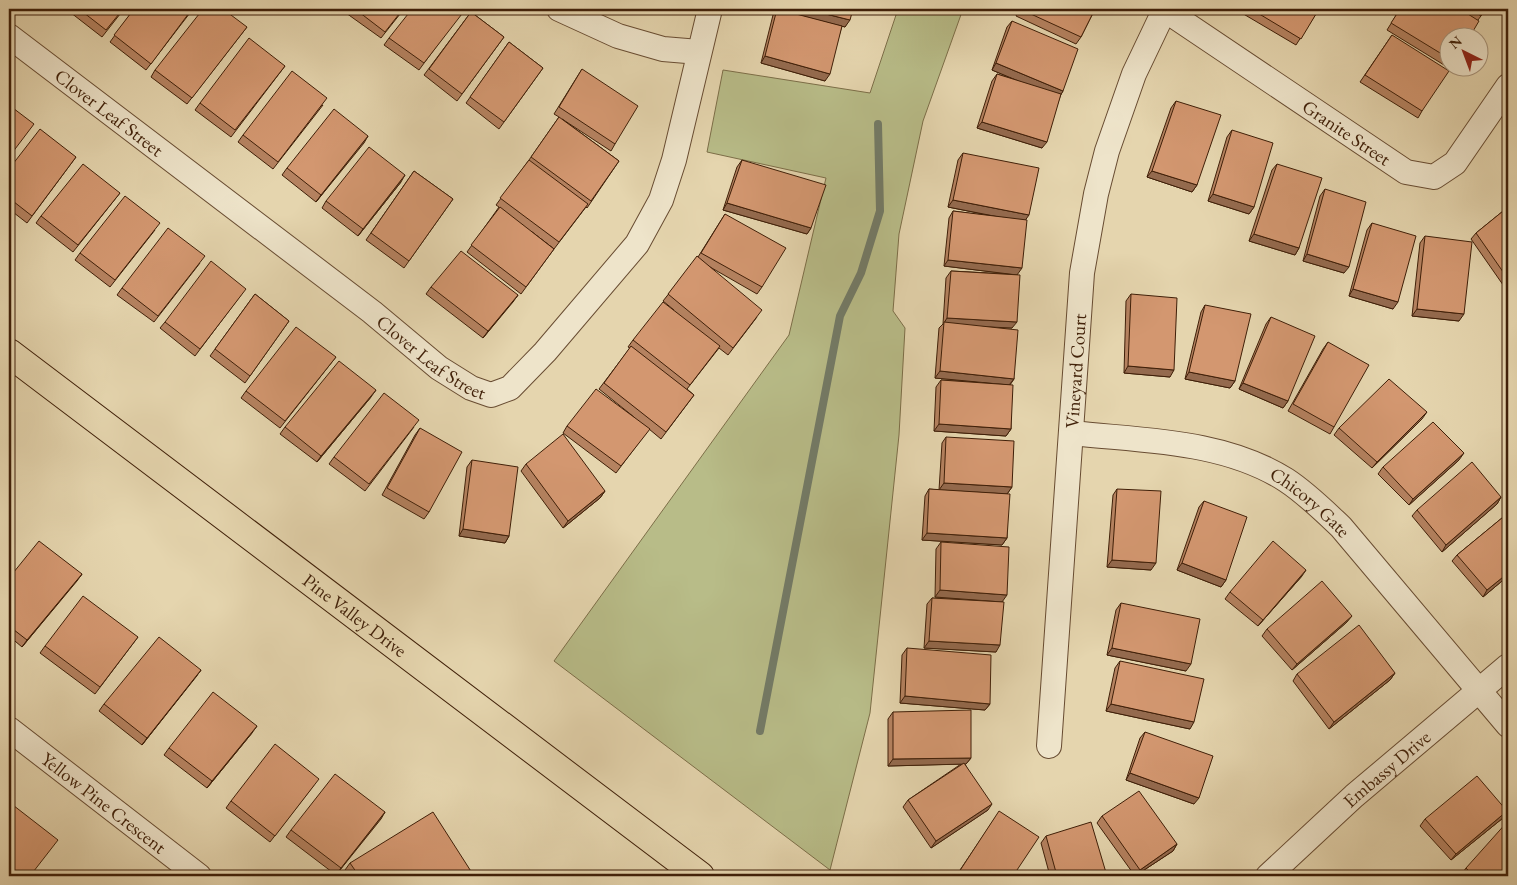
<svg xmlns="http://www.w3.org/2000/svg" width="1517" height="885" font-family="'EB Garamond',serif">
	<rect width="100%" height="100%" fill="#e5d5ae"/>
	<filter id="stains"><feTurbulence type="fractalNoise" baseFrequency=".004" numOctaves="4"/><feColorMatrix values="0 0 0 0 .2 0 0 0 0 .09 0 0 0 0 .02 0 0 0 .5 -.17"/></filter>
	<radialGradient id="worn" r=".72"><stop offset=".6" stop-color="#630" stop-opacity="0"/><stop offset="1" stop-color="#630" stop-opacity=".3"/></radialGradient>
	<path fill="#b8bc88" stroke="#7c6e48" d="M898 9H963L923 121 899 234 893 311 905 328 899 435 870 713 830 870 554 661 789 335 826 178 707 152 723 70 870 93Z"/>
	<g fill="none" stroke-linecap="round" stroke-linejoin="round">
		<path stroke="#737b67" stroke-width="8" d="M760 731 840 316 861 273 880 211 878 124"/>
		<g stroke="#684c32" stroke-width="26">
			<g id="minor">
				<path d="M559 9 618 36 663 49 699 52"/>
				<path id="s1" d="M1165 10 1406 172 1434 177 1455 163 1508 86"/>
				<path id="s2" d="M9 36 372 312 439 368 471 388 491 395 510 388 545 352 637 244 661 200 674 160 710 9"/>
				<path id="s3" d="M1072 433C1144 441 1223 440 1286 480 1306 493 1323 510 1341 527L1508 725"/>
				<path id="s4" d="M9 729 199 876"/>
				<path id="s5" d="M1049 746 1082 273 1096 194 1107 151 1134 74 1165 9"/>
				<path id="s6" d="M1268 876 1354 796 1508 666"/>
			</g>
		</g>
		<g stroke="#3f1f08" stroke-width="30">
			<g id="major">
				<path id="s7" d="M9 353 700 876"/>
			</g>
		</g>
		<use href="#minor" stroke="#eee4ca" stroke-width="24"/>
		<use href="#major" stroke="#e5d5ae" stroke-width="28"/>
	</g>
	<g fill="#b58260" stroke="#3f1f08">
		<path d="M66 9H124L102 37Z"/>
		<path d="M134 9H193L146 70 110 42Z"/>
		<path d="M331 9H341L338 14Z"/>
		<path d="M349 9H404L381 38 346 13Z"/>
		<path d="M464 9 419 70 384 45 389 38Z"/>
		<path d="M775 9H853L845 27 842 26 825 81 761 63 773 15 777 9Z"/>
		<path d="M1019 9H1095L1081 37 1076 44 1016 16Z"/>
		<path d="M1235 9H1319L1296 45Z"/>
		<path d="M1400 9H1486L1478 20 1450 38V68H1449L1387 30Z"/>
		<path d="M471 12 504 37 457 101 424 75Z"/>
		<path d="M1012 21 1063 91 1061 94 1042 148 977 128 992 81 997 74 1016 80 992 70 1007 27Z"/>
		<path d="M247 27 187 104 151 77 155 70Z"/>
		<path d="M1392 35 1422 111 1418 118 1360 82Z"/>
		<path d="M509 42 543 68 499 129 466 103Z"/>
		<path d="M285 66 231 137 195 110 200 103Z"/>
		<path d="M582 69 615 144 611 151 562 119 619 161 587 208 586 207 554 249 532 232 554 249 521 294 467 252 499 207 496 205 529 160 559 117 554 114Z"/>
		<path d="M1176 101 1197 185 1192 192 1147 177 1171 108Z"/>
		<path d="M323 105 273 169 238 142 243 135Z"/>
		<path d="M1232 130 1254 207 1249 214 1208 201 1227 137Z"/>
		<path d="M368 136 316 202 282 175 287 168Z"/>
		<path d="M963 153 1025 220 1017 274 1012 328H1003L1014 379 1010 385 1011 429 1006 436 934 431 936 387 941 380 990 383 935 378 939 328 943 324 946 278 951 271 1009 274 944 266 949 218 953 211 997 217 948 207 958 160Z"/>
		<path d="M76 157 27 223 9 209V169Z"/>
		<path d="M742 160 811 228 807 234 723 210 737 167Z"/>
		<path d="M1277 164 1299 248 1295 255 1249 241 1272 170Z"/>
		<path d="M414 171 453 199 404 268 366 240Z"/>
		<path d="M401 182 358 236 322 208 326 201Z"/>
		<path d="M1325 189 1344 273 1303 261 1320 196Z"/>
		<path d="M120 193 73 252 36 223 41 216Z"/>
		<path d="M1508 207V292L1471 239 1476 233Z"/>
		<path d="M725 214 762 287 757 294 710 267 757 317 728 355 719 348 687 389 694 395 661 439 649 429 616 473 563 433 567 426 634 417 599 389 630 348 628 347 633 340 674 310 663 301 698 257Z"/>
		<path d="M1372 223 1393 309 1349 296 1367 230Z"/>
		<path d="M155 230 110 287 75 260 80 253Z"/>
		<path d="M1425 236 1459 321 1412 316 1420 243Z"/>
		<path d="M200 263 154 322 117 295 122 288Z"/>
		<path d="M431 287 518 295 483 338 426 294Z"/>
		<path d="M255 294 289 321 245 383 210 356Z"/>
		<path d="M1131 294 1170 377 1124 373 1126 301Z"/>
		<path d="M241 295 195 356 160 328 165 322Z"/>
		<path d="M1205 305 1235 381 1230 388 1185 379 1201 312Z"/>
		<path d="M1271 317 1288 401 1283 408 1239 389 1266 324Z"/>
		<path d="M1328 342 1334 427 1330 434 1288 411 1323 349Z"/>
		<path d="M336 357 280 428 241 398 246 391Z"/>
		<path d="M371 397 317 462 280 434 285 427Z"/>
		<path d="M1422 419 1372 468 1334 435 1339 428Z"/>
		<path d="M414 427 365 491 329 464 334 457Z"/>
		<path d="M420 428 429 512 424 519 382 495 415 435Z"/>
		<path d="M946 437 1012 487 1007 494V538L1002 545 922 540 925 496 929 489 939 490 942 443Z"/>
		<path d="M1508 446V454L1505 451Z"/>
		<path d="M472 460 509 536 505 543 459 536 467 467Z"/>
		<path d="M1459 460 1409 505 1378 474 1383 467Z"/>
		<path d="M526 464 605 491 600 498 563 528 521 471Z"/>
		<path d="M1117 489 1151 570 1107 567 1113 495Z"/>
		<path d="M1501 497 1497 504 1442 552 1412 516 1417 510Z"/>
		<path d="M1204 501 1226 580 1221 587 1177 570 1199 507Z"/>
		<path d="M1508 513V576L1483 597 1452 561 1457 555Z"/>
		<path d="M941 542 1002 602 996 652 924 648 927 604 932 598 997 602 935 597 936 549Z"/>
		<path d="M82 574 22 647 9 636V578Z"/>
		<path d="M1302 576 1258 626 1225 599 1230 592Z"/>
		<path d="M1121 603 1186 671 1107 655 1116 610Z"/>
		<path d="M1347 622 1292 670 1262 636 1267 629Z"/>
		<path d="M138 637 95 694 40 653 45 646Z"/>
		<path d="M907 648 990 704 985 710 900 703 902 655Z"/>
		<path d="M1120 661 1190 729 1106 711 1115 668Z"/>
		<path d="M201 670 142 745 99 711 104 704Z"/>
		<path d="M1395 673 1390 680 1329 729 1293 681 1297 674Z"/>
		<path d="M893 712 971 758 966 764H965L988 810 931 848 903 807 908 800 961 764 888 766V719Z"/>
		<path d="M1145 732 1194 804 1126 780 1140 738Z"/>
		<path d="M252 733 207 788 164 755 169 748Z"/>
		<path d="M314 785 270 842 226 808 231 801Z"/>
		<path d="M1507 811 1503 818 1451 860 1420 826 1425 819Z"/>
		<path d="M385 812 336 875 286 837 291 830Z"/>
		<path d="M1102 816 1177 844 1173 851 1135 876 1097 823Z"/>
		<path d="M995 818 1013 876H956Z"/>
		<path d="M1046 836 1107 876H1050L1041 843Z"/>
		<path d="M350 863 474 876H349L345 870Z"/>
		<path d="M1466 868 1508 876H1462L1461 875Z"/>
	</g>
	<g fill="#946a4e" stroke="#3f1f08">
		<path d="M775 9H806L850 20 845 27Z"/>
		<path d="M765 56 830 74 825 81 761 63Z"/>
		<path d="M996 63 1063 91 1059 98 992 70Z"/>
		<path d="M982 122 1047 142 1042 148 977 128Z"/>
		<path d="M368 136 364 143 316 202 321 195Z"/>
		<path d="M1152 171 1197 185 1192 192 1147 177Z"/>
		<path d="M405 175 401 182 358 236 363 229Z"/>
		<path d="M1213 194 1254 207 1249 214 1208 201Z"/>
		<path d="M953 200 1029 215 1024 222 948 207Z"/>
		<path d="M727 203 811 228 807 234 723 210Z"/>
		<path d="M1254 234 1299 248 1295 255 1249 241Z"/>
		<path d="M1307 254 1349 267 1344 273 1303 261Z"/>
		<path d="M948 260 1022 268 1017 275 944 266Z"/>
		<path d="M1353 289 1398 302 1393 309 1349 296Z"/>
		<path d="M518 295 513 302 483 338 488 331Z"/>
		<path d="M1417 309 1464 314 1459 321 1412 316Z"/>
		<path d="M947 318 1017 322 1012 328 944 325V323Z"/>
		<path d="M1128 366 1174 370 1170 377 1124 373Z"/>
		<path d="M940 371 1014 379 1009 385 935 378Z"/>
		<path d="M1189 372 1235 381 1230 388 1185 379Z"/>
		<path d="M1243 383 1288 401 1283 408 1239 389Z"/>
		<path d="M376 390 371 397 317 462 321 456Z"/>
		<path d="M1427 412 1422 419 1372 468 1377 462Z"/>
		<path d="M939 424 1011 429 1006 436 934 431Z"/>
		<path d="M1464 453 1459 460 1409 505 1413 499Z"/>
		<path d="M944 483 1012 487 1007 494 939 490Z"/>
		<path d="M605 491 600 498 563 528 568 521Z"/>
		<path d="M1501 497 1497 504 1442 552 1446 545Z"/>
		<path d="M463 529 509 536 505 543 459 536Z"/>
		<path d="M927 533 1007 538 1002 545 922 540Z"/>
		<path d="M1112 560 1156 563 1151 570 1107 567Z"/>
		<path d="M1182 563 1226 580 1221 587 1177 570Z"/>
		<path d="M1306 570 1302 576 1258 626 1263 620Z"/>
		<path d="M1508 573V576L1483 597 1487 590Z"/>
		<path d="M82 574 77 581 22 647 27 640Z"/>
		<path d="M940 590 1007 595 1002 602 935 597Z"/>
		<path d="M1352 616 1347 622 1292 670 1297 664Z"/>
		<path d="M929 641 1000 645 996 652 924 648Z"/>
		<path d="M1112 648 1191 664 1186 671 1107 655Z"/>
		<path d="M201 670 196 677 142 745 147 738Z"/>
		<path d="M1395 673 1390 680 1329 729 1334 722Z"/>
		<path d="M905 696 990 704 985 710 900 703Z"/>
		<path d="M1111 704 1194 722 1190 729 1106 711Z"/>
		<path d="M257 726 252 733 207 788 212 781Z"/>
		<path d="M971 758 966 764 888 766 893 759Z"/>
		<path d="M1130 773 1199 798 1194 804 1126 780Z"/>
		<path d="M992 804 988 810 931 848 936 841Z"/>
		<path d="M1507 811 1503 818 1451 860 1456 854Z"/>
		<path d="M385 812 381 819 336 875 341 868Z"/>
		<path d="M1177 844 1173 851 1135 876 1140 870Z"/>
	</g>
	<g fill="#d39770" stroke="#3f1f08">
		<path d="M79 9H123L106 30Z"/>
		<path d="M134 9H192L151 64 114 35Z"/>
		<path d="M203 9H223L247 27 192 98 155 70Z"/>
		<path d="M355 9H403L385 32Z"/>
		<path d="M412 9H464L465 10 424 63 389 38Z"/>
		<path d="M777 9 842 26 830 74 765 56Z"/>
		<path d="M806 9H853L850 20Z"/>
		<path d="M1020 9H1095L1081 37Z"/>
		<path d="M1251 9H1319L1301 39Z"/>
		<path d="M1400 9H1460L1479 21 1469 38H1450V59L1391 23Z"/>
		<path d="M1470 9H1486L1481 16Z"/>
		<path d="M471 12 504 37 462 94 429 69Z"/>
		<path d="M1012 21 1078 49 1063 91 996 63Z"/>
		<path d="M1392 35 1449 71 1422 111 1365 75Z"/>
		<path d="M249 38 285 66 235 130 200 103Z"/>
		<path d="M509 42 543 68 504 122 470 97Z"/>
		<path d="M582 69 638 106 615 144 559 107Z"/>
		<path d="M292 71 327 98 278 162 243 135Z"/>
		<path d="M997 74 1061 94 1047 142 982 122Z"/>
		<path d="M1176 101 1221 115 1197 185 1152 171Z"/>
		<path d="M9 105 34 124 9 157Z"/>
		<path d="M334 109 368 136 321 195 287 168Z"/>
		<path d="M559 117 619 161 591 201 531 157Z"/>
		<path d="M40 129 76 157 32 216 9 198V169Z"/>
		<path d="M1232 130 1273 143 1254 207 1213 194Z"/>
		<path d="M369 147 405 175 363 229 326 201Z"/>
		<path d="M963 153 1039 168 1029 215 953 200Z"/>
		<path d="M529 160 588 204 559 242 500 198Z"/>
		<path d="M742 160 826 185 811 228 727 203Z"/>
		<path d="M83 164 120 193 78 245 41 216Z"/>
		<path d="M1277 164 1322 178 1299 248 1254 234Z"/>
		<path d="M414 171 453 199 409 261 371 233Z"/>
		<path d="M1325 189 1366 202 1349 267 1307 254Z"/>
		<path d="M125 196 160 223 115 280 80 253Z"/>
		<path d="M500 207 554 249 526 287 471 245Z"/>
		<path d="M1508 207V279L1476 233Z"/>
		<path d="M953 211 1027 220 1022 268 948 260Z"/>
		<path d="M725 214 786 248 762 287 701 253Z"/>
		<path d="M1372 223 1416 236 1398 302 1353 289Z"/>
		<path d="M168 228 205 256 158 316 122 288Z"/>
		<path d="M1425 236 1472 242 1464 314 1417 309Z"/>
		<path d="M461 251 518 295 488 331 431 287Z"/>
		<path d="M697 256 762 310 733 348 668 294Z"/>
		<path d="M211 261 246 289 200 349 165 322Z"/>
		<path d="M951 271 1020 275 1017 322 947 318Z"/>
		<path d="M255 294 289 321 250 376 215 349Z"/>
		<path d="M1131 294 1177 298 1174 370 1128 366Z"/>
		<path d="M663 302 720 346 690 385 633 340Z"/>
		<path d="M1205 305 1251 314 1235 381 1189 372Z"/>
		<path d="M1271 317 1315 336 1288 401 1243 383Z"/>
		<path d="M944 322 1018 330 1014 379 940 371Z"/>
		<path d="M296 327 336 357 285 421 246 391Z"/>
		<path d="M1328 342 1369 365 1334 427 1293 404Z"/>
		<path d="M631 346 694 395 666 432 604 383Z"/>
		<path d="M339 361 376 390 321 456 285 427Z"/>
		<path d="M1389 379 1427 412 1377 462 1339 428Z"/>
		<path d="M941 380 1013 385 1011 429 939 424Z"/>
		<path d="M596 389 650 429 621 466 567 426Z"/>
		<path d="M384 393 419 420 369 484 334 457Z"/>
		<path d="M1433 422 1464 453 1413 499 1383 467Z"/>
		<path d="M420 428 462 452 429 512 387 488Z"/>
		<path d="M563 434 605 491 568 521 526 464Z"/>
		<path d="M946 437 1014 441 1012 487 944 483Z"/>
		<path d="M472 460 518 467 509 536 463 529Z"/>
		<path d="M1472 462 1501 497 1446 545 1417 510Z"/>
		<path d="M929 489 1010 494 1007 538 927 533Z"/>
		<path d="M1117 489 1161 491 1156 563 1112 560Z"/>
		<path d="M1204 501 1247 517 1226 580 1182 563Z"/>
		<path d="M1508 513V573L1487 590 1457 555Z"/>
		<path d="M39 541 82 574 27 640 9 626V578Z"/>
		<path d="M1273 541 1306 570 1263 620 1230 592Z"/>
		<path d="M941 542 1009 547 1007 595 940 590Z"/>
		<path d="M9 546 14 550 9 556Z"/>
		<path d="M1322 581 1352 616 1297 664 1267 629Z"/>
		<path d="M83 596 138 637 100 687 45 646Z"/>
		<path d="M932 598 1004 602 1000 645 929 641Z"/>
		<path d="M1121 603 1200 619 1191 664 1112 648Z"/>
		<path d="M1359 625 1395 673 1334 722 1297 674Z"/>
		<path d="M159 637 201 670 147 738 104 704Z"/>
		<path d="M907 648 991 655 990 704 905 696Z"/>
		<path d="M1120 661 1204 679 1194 722 1111 704Z"/>
		<path d="M213 692 257 726 212 781 169 748Z"/>
		<path d="M971 710V758L893 759V712Z"/>
		<path d="M1145 732 1213 756 1199 798 1130 773Z"/>
		<path d="M275 744 319 779 275 836 231 801Z"/>
		<path d="M964 763 992 804 936 841 908 800Z"/>
		<path d="M335 774 385 812 341 868 291 830Z"/>
		<path d="M1477 776 1507 811 1456 854 1425 819Z"/>
		<path d="M1139 791 1177 844 1140 870 1102 816Z"/>
		<path d="M9 802 58 840 30 876H9Z"/>
		<path d="M999 811 1039 837 1013 876H966L959 872Z"/>
		<path d="M433 812 474 876H359L350 863Z"/>
		<path d="M1508 821V876H1474L1466 868Z"/>
		<path d="M1091 822 1107 876H1057L1046 836Z"/>
	</g>
	<g text-anchor="middle" stroke-width="4.5" stroke-linejoin="round" paint-order="stroke">
		<g font-size="19" fill="#3f1f08" stroke="#eee4ca">
			<text dy="7" stroke="none"><textPath href="#s2" startOffset="126">Clover Leaf Street</textPath></text>
			<text dy="7" stroke="none"><textPath href="#s1" startOffset="219">Granite Street</textPath></text>
			<text dy="7" stroke="none"><textPath href="#s2" startOffset="531">Clover Leaf Street</textPath></text>
			<text dy="7" stroke="none"><textPath href="#s5" startOffset="376">Vineyard Court</textPath></text>
			<text dy="7" stroke="none"><textPath href="#s3" startOffset="254">Chicory Gate</textPath></text>
			<text dy="7" stroke="none"><textPath href="#s7" startOffset="434">Pine Valley Drive</textPath></text>
			<text dy="7" stroke="none"><textPath href="#s6" startOffset="160">Embassy Drive</textPath></text>
			<text dy="7" stroke="none"><textPath href="#s4" startOffset="120">Yellow Pine Crescent</textPath></text>
		</g>
	</g>
	<rect width="1517" height="885" fill="none" stroke="#e5d5ae" stroke-width="30"/>
	<rect x="10" y="10" width="1497" height="865" fill="none" stroke="#3f1f08" stroke-width="2.5"/>
	<rect x="15" y="15" width="1487" height="855" fill="none" stroke="#3f1f08"/>
	<g transform="translate(1464 52) rotate(318)"><circle r="24" fill="#eee4ca" stroke="#a8957c"/>
	<path d="M0-4L9 19L0 12L-9 19Z" fill="#8f2418"/>
	<text y="-8" font-size="14" font-weight="bold" text-anchor="middle" fill="#3f1f08">N</text>
	</g>
	<rect width="100%" height="100%" filter="url(#stains)"/>
	<rect width="100%" height="100%" fill="url(#worn)"/>
</svg>
